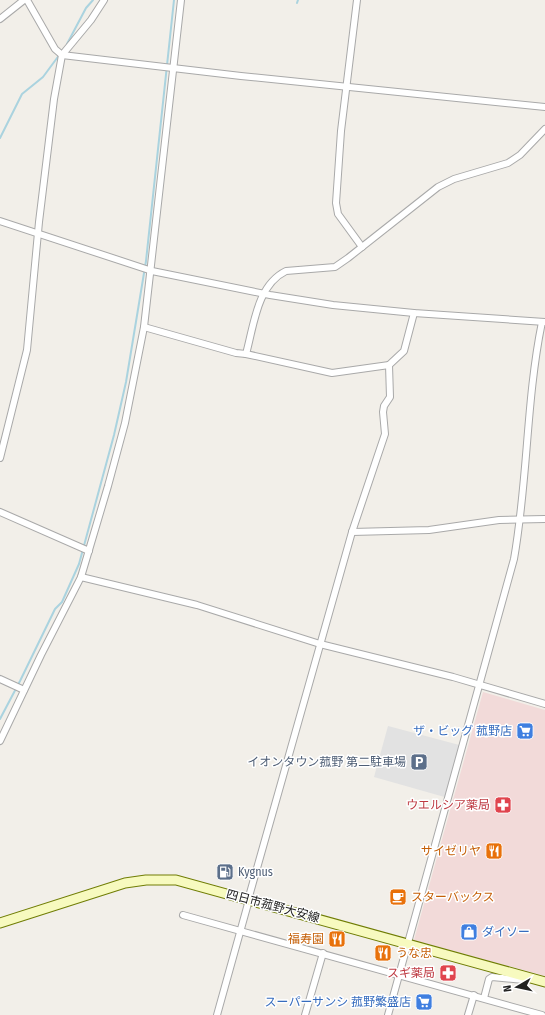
<svg xmlns="http://www.w3.org/2000/svg" width="545" height="1015" font-family="'Fira Sans Condensed','Noto Sans JP',sans-serif">
	<rect width="100%" height="100%" fill="#f2efe9"/>
	<path fill="#f2dad9" d="M483 692 545 710V976L414 940Z"/>
	<path fill="#e2e2e2" d="M388 726 463 746 448 798 374 777Z"/>
	<g fill="none" stroke-linecap="round" stroke-linejoin="round">
		<g stroke="#aad3df" stroke-width="2">
			<path d="M297 3 298 0"/>
			<path d="M67 44 86 8 93 0"/>
			<path d="M0 138 22 94 43 77 60 54"/>
			<path d="M0 719 20 681 55 609 62 602 79 564 114 435 126 382 146 261 174 0"/>
		</g>
		<g stroke="#a9a9a9" stroke-width="8">
			<g id="street">
				<path d="M27 0 55 49 62 55 241 76 545 107"/>
				<path d="M357 0 341 131 336 203 338 214 362 247"/>
				<path d="M0 19 24 0"/>
				<path d="M0 221 152 271 270 295 333 305 414 313 545 322"/>
				<path d="M144 327 236 353 246 354C254 325 257 285 286 271L335 267 348 258 438 187 454 179 508 163 520 155 545 129"/>
				<path d="M246 354 332 373 389 365"/>
				<path d="M0 458 27 350 39 222 54 99 62 55 91 20 104 0"/>
				<path d="M0 512 89 551"/>
				<path d="M352 532 429 530 499 520 545 519"/>
				<path d="M81 577 197 605 320 644 453 677 545 704"/>
				<path d="M0 679 24 690"/>
				<path d="M0 741 41 655 81 577 108 486 125 423 144 327 181 0"/>
				<path d="M248 900 352 532 385 434 383 412 384 406 390 397 389 365 404 351 414 313"/>
				<path d="M183 915 542 1015"/>
				<path d="M484 998 489 979 492 977 524 980"/>
				<path d="M217 1015 249 900"/>
				<path d="M305 1015 323 953"/>
				<path d="M388 1015 514 559C528 480 526 400 542 322"/>
				<path d="M468 1015 474 995"/>
			</g>
		</g>
		<g stroke="#707d05" stroke-width="11">
			<path id="secondary" d="M0 923 125 883 146 880H176L545 982"/>
		</g>
		<use href="#street" stroke="#fff" stroke-width="6"/>
		<use href="#secondary" stroke="#f7fabf" stroke-width="9"/>
	</g>
	<defs>
		<g id="supermarket-square" transform="scale(0.9)"><rect x="-9" y="-9" width="18" height="18" rx="4" fill="#3f7fe0" stroke="#fff"/><path d="M-6-5.5h2.5l.6 2H6L4.5 2H-2.5L-4.4-4H-6ZM-1.5 3.2a1.3 1.3 0 1 0 .1 0ZM3 3.2a1.3 1.3 0 1 0 .1 0Z" fill="#fff"/></g>
		<g id="parking-square" transform="scale(0.9)"><rect x="-9" y="-9" width="18" height="18" rx="4" fill="#5c6f8a" stroke="#fff"/><path d="M-3.5-5.5H1a3.5 3.5 0 0 1 0 7H-1V5.5H-3.5ZM-1-3.4V-.6H.8a1.4 1.4 0 0 0 0-2.8Z" fill="#fff"/></g>
		<g id="pharmacy-square" transform="scale(0.9)"><rect x="-9" y="-9" width="18" height="18" rx="4" fill="#e0444e" stroke="#fff"/><path d="M-2-6h4v4h4v4h-4v4h-4v-4h-4v-4h4Z" fill="#fff"/></g>
		<g id="restaurant-square" transform="scale(0.9)"><rect x="-9" y="-9" width="18" height="18" rx="4" fill="#e8710a" stroke="#fff"/><path d="M-5-6h1v4h1v-4h1v4h1v-4h1v5L-1.5 .5V6h-2V.5L-5-1ZM5-6V6H3V1.5H1.5Q1.5-4 5-6Z" fill="#fff"/></g>
		<g id="fuel-square" transform="scale(0.9)"><rect x="-9" y="-9" width="18" height="18" rx="4" fill="#5c6f8a" stroke="#fff"/><path d="M-5.5-6h7V0h2V4h1.3V-2.5L3-4.5l.8-.8L6-3V5H2.5V1h-1V6h-7ZM-4.2-4.7v3.2H.2V-4.7Z" fill="#fff"/></g>
		<g id="cafe-square" transform="scale(0.9)"><rect x="-9" y="-9" width="18" height="18" rx="4" fill="#e8710a" stroke="#fff"/><path d="M-5.5-4.5H6V0H3Q3 3.5 0 3.5H-2.5Q-5.5 3.5-5.5 0ZM3-3.2v2h1.7v-2ZM-6 4.5H4V6H-6Z" fill="#fff"/></g>
		<g id="shop-square" transform="scale(0.9)"><rect x="-9" y="-9" width="18" height="18" rx="4" fill="#3f7fe0" stroke="#fff"/><path d="M-5-2.5h2.3a2.7 3.5 0 0 1 5.4 0H5L5.5 6h-11ZM-1.5-2.5h3a1.5 2.3 0 0 0-3 0Z" fill="#fff"/></g>
	</defs>
	<g fill-rule="evenodd">
		<use href="#supermarket-square" x="525" y="731"/>
		<use href="#parking-square" x="419" y="762"/>
		<use href="#pharmacy-square" x="503" y="805"/>
		<use href="#restaurant-square" x="494" y="851"/>
		<use href="#fuel-square" x="225" y="872"/>
		<use href="#cafe-square" x="398" y="897"/>
		<use href="#shop-square" x="469" y="932"/>
		<use href="#restaurant-square" x="337" y="939"/>
		<use href="#restaurant-square" x="383" y="953"/>
		<use href="#pharmacy-square" x="448" y="973"/>
		<use href="#supermarket-square" x="424" y="1002"/>
	</g>
	<g text-anchor="middle" stroke-width="3" stroke-linejoin="round" paint-order="stroke">
		<g font-size="12" fill="#366cbe" stroke="#fff" text-anchor="end">
			<text x="512" y="735">ザ・ビッグ 菰野店</text>
			<text x="482" y="936" text-anchor="start">ダイソー</text>
			<text x="411" y="1006">スーパーサンシ 菰野繁盛店</text>
		</g>
		<g font-size="12" fill="#4e5e75" stroke="#fff" text-anchor="end">
			<text x="406" y="766">イオンタウン菰野 第二駐車場</text>
			<text x="238" y="876" text-anchor="start">Kygnus</text>
		</g>
		<g font-size="12" fill="#be3a42" stroke="#fff" text-anchor="end">
			<text x="490" y="809">ウエルシア薬局</text>
			<text x="435" y="977">スギ薬局</text>
		</g>
		<g font-size="12" fill="#c56008" stroke="#fff" text-anchor="end">
			<text x="481" y="855">サイゼリヤ</text>
			<text x="411" y="901" text-anchor="start">スターバックス</text>
			<text x="324" y="943">福寿園</text>
			<text x="396" y="957" text-anchor="start">うな忠</text>
		</g>
		<g font-size="12" fill="#222" stroke="#fff">
			<text transform="translate(273 906) rotate(15)" y="4">四日市菰野大安線</text>
		</g>
	</g>
	<g transform="translate(517 987) rotate(261)" stroke="#ffffff" stroke-width="3" paint-order="stroke">
	<path d="M0-3L7 15L0 10L-7 15Z" fill="#222222"/>
	<text y="-6" font-size="11" font-weight="bold" text-anchor="middle" fill="#222222">N</text>
	</g>
</svg>
